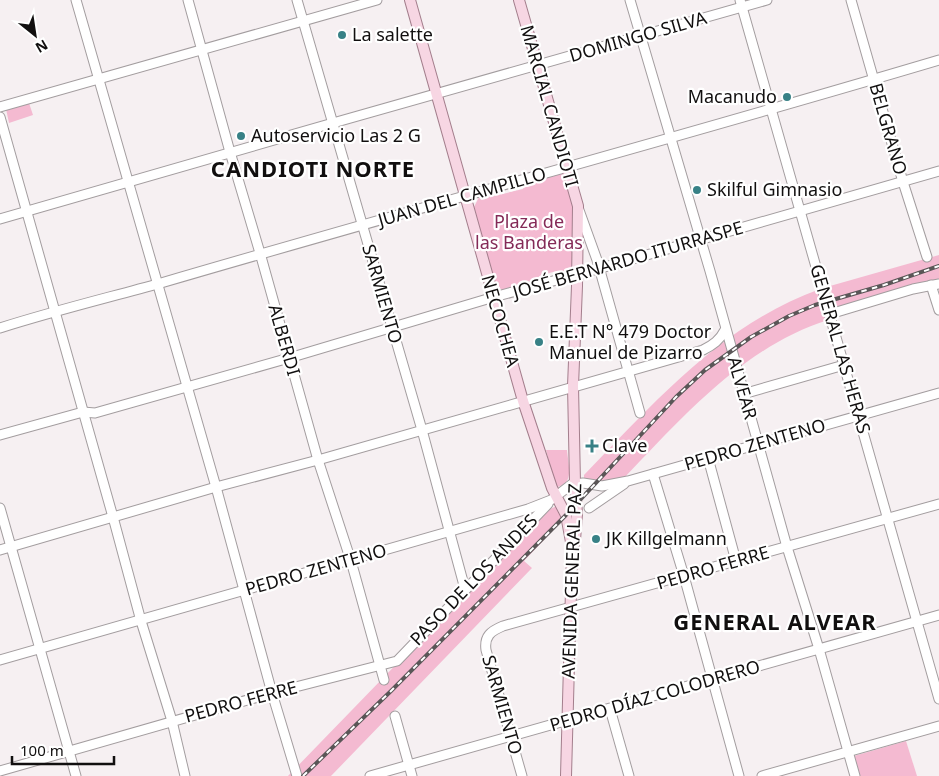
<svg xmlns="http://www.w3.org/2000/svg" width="939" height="776" font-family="'Noto Sans',sans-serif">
	<rect width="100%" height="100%" fill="#f6f0f2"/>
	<g fill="#f4bad1">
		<path d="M29 103 33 115 9 123 6 109Z"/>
		<path d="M561 171C583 191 575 239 575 266L566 275 562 276 557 271 541 275 539 278 542 281 504 291 496 286 474 207 481 193 488 191 494 196 523 189 524 187 519 182Z"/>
		<path d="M939 255V281L836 309 830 286Z"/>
		<path d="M820 289 828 320C743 347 683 417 623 479 610 482 596 484 584 478V475C655 402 721 325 820 289Z"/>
		<path d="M546 450H567C568 464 575 484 557 487L555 485Z"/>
		<path d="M557 506 561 517 560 523 524 561 532 568 331 776H288L545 511Z"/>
		<path d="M906 741 917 776H860L854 756Z"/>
	</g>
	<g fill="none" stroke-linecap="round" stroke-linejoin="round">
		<g stroke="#a39d9f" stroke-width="11">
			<g id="minor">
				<path d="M76 0 216 487 272 693 297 776"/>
				<path d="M188 0 230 152 260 253 318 460 351 561 384 680"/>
				<path d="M297 0 422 430 465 589"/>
				<path d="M630 0 710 271 787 547 819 649 855 776"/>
				<path d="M740 0 939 699"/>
				<path d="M851 0 903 182 927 257"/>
				<path d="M0 107 377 0"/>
				<path d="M0 117 113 517 141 621 172 721 185 776"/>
				<path d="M579 210 597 260 640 413"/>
				<path d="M0 219 333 123 767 0"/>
				<path d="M931 285 939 310"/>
				<path d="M830 314 913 289 939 284"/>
				<path d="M0 328C53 311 107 298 161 283 420 207 680 137 939 60"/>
				<path d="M743 394 844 365"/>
				<path d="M0 435 83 412 95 413 289 358 494 297 612 265 939 171"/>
				<path d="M708 458 736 561"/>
				<path d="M653 474 684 576 739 776"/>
				<path d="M0 508 76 776"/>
				<path d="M589 508 624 484"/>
				<path d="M0 550 216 487 318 460 703 350C713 345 720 340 725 330"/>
				<path d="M0 660 528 509 551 500 572 484 583 483 602 486 628 481 939 393"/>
				<path d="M610 709 629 776"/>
				<path d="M395 716 412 776"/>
				<path d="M0 771 272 693 397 661 548 504"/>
				<path d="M370 776 939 615"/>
				<path d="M522 776 486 650C484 636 491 631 503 626L939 504"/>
				<path d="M762 776 939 726"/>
			</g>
		</g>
		<g stroke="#a37e8c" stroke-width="12">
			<g id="major">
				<path d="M410 0 523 401 552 488 566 515 571 542"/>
				<path d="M519 0 578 206 577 286 573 386 575 483 577 514 575 540 572 553 566 776"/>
			</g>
		</g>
		<use href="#minor" stroke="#fff" stroke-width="9"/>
		<use href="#major" stroke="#f7d6e3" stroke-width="10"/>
		<g stroke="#5a5657" stroke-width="4">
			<path id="rail" d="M303 776 391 691 566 515 676 397 705 370 751 337 789 316 815 305 884 285 939 266"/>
		</g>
		<use href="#rail" stroke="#fff" stroke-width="2" stroke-dasharray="5.5" stroke-linecap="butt"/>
	</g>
	<g fill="#388186" stroke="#fff" stroke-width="2">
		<circle cx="342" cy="35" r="5"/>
		<circle cx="787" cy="97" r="5"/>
		<circle cx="241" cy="136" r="5"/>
		<circle cx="697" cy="190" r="5"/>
		<circle cx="539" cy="342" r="5"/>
		<path d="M589.5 438.5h5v5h5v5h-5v5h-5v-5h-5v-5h5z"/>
		<circle cx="596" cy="539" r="5"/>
	</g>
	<g text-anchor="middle" stroke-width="4.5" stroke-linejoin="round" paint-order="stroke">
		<g font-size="18" fill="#110f0f" stroke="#fff" text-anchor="start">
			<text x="352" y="41">La salette</text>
			<text x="777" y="103" text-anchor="end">Macanudo</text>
			<text x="251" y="142">Autoservicio Las 2 G</text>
			<text x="707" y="196">Skilful Gimnasio</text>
			<text x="549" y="338">E.E.T N° 479 Doctor<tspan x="549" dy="21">Manuel de Pizarro</tspan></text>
			<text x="602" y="452">Clave</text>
			<text x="606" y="545">JK Killgelmann</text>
		</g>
		<g font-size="18" fill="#110f0f" stroke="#fff">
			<text transform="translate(638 37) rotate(-16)" y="6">DOMINGO SILVA</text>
			<text transform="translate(549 106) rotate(74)" y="6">MARCIAL CANDIOTI</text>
			<text transform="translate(888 129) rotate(74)" y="6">BELGRANO</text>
			<text transform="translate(462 197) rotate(-16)" y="6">JUAN DEL CAMPILLO</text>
			<text transform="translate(628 260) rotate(-16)" y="6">JOSÉ BERNARDO ITURRASPE</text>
			<text transform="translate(382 294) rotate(74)" y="6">SARMIENTO</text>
			<text transform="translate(500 321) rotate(74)" y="6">NECOCHEA</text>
			<text transform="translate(284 340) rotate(74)" y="6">ALBERDI</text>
			<text transform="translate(840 349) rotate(74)" y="6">GENERAL LAS HERAS</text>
			<text transform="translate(742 388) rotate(74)" y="6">ALVEAR</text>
			<text transform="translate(755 445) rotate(-16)" y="6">PEDRO ZENTENO</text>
			<text transform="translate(713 568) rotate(-16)" y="6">PEDRO FERRE</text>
			<text transform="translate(316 570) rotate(-16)" y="6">PEDRO ZENTENO</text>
			<text transform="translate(474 580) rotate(-46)" y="6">PASO DE LOS ANDES</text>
			<text transform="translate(572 581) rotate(-88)" y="6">AVENIDA GENERAL PAZ</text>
			<text transform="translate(655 696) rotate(-16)" y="6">PEDRO DÍAZ COLODRERO</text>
			<text transform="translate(241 702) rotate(-15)" y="6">PEDRO FERRE</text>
			<text transform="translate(502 705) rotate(74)" y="6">SARMIENTO</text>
		</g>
		<g font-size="18" fill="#842a57" stroke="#fff">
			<text x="529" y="228">Plaza de<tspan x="529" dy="21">las Banderas</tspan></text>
		</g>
		<g font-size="22" font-weight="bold" letter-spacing="1" fill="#110f0f" stroke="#fff">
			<text x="313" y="177">CANDIOTI NORTE</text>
			<text x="775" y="630">GENERAL ALVEAR</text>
		</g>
	</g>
	<g transform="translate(35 35) rotate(150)" stroke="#ffffff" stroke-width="4" paint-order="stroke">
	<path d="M0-4L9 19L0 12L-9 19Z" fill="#110f0f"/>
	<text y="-8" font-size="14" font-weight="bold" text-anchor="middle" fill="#110f0f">N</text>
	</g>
	<path d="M12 756v8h102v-8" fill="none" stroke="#110f0f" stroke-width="2.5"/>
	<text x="20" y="756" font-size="15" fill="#110f0f" stroke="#ffffff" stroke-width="4" paint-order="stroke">100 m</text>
</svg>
